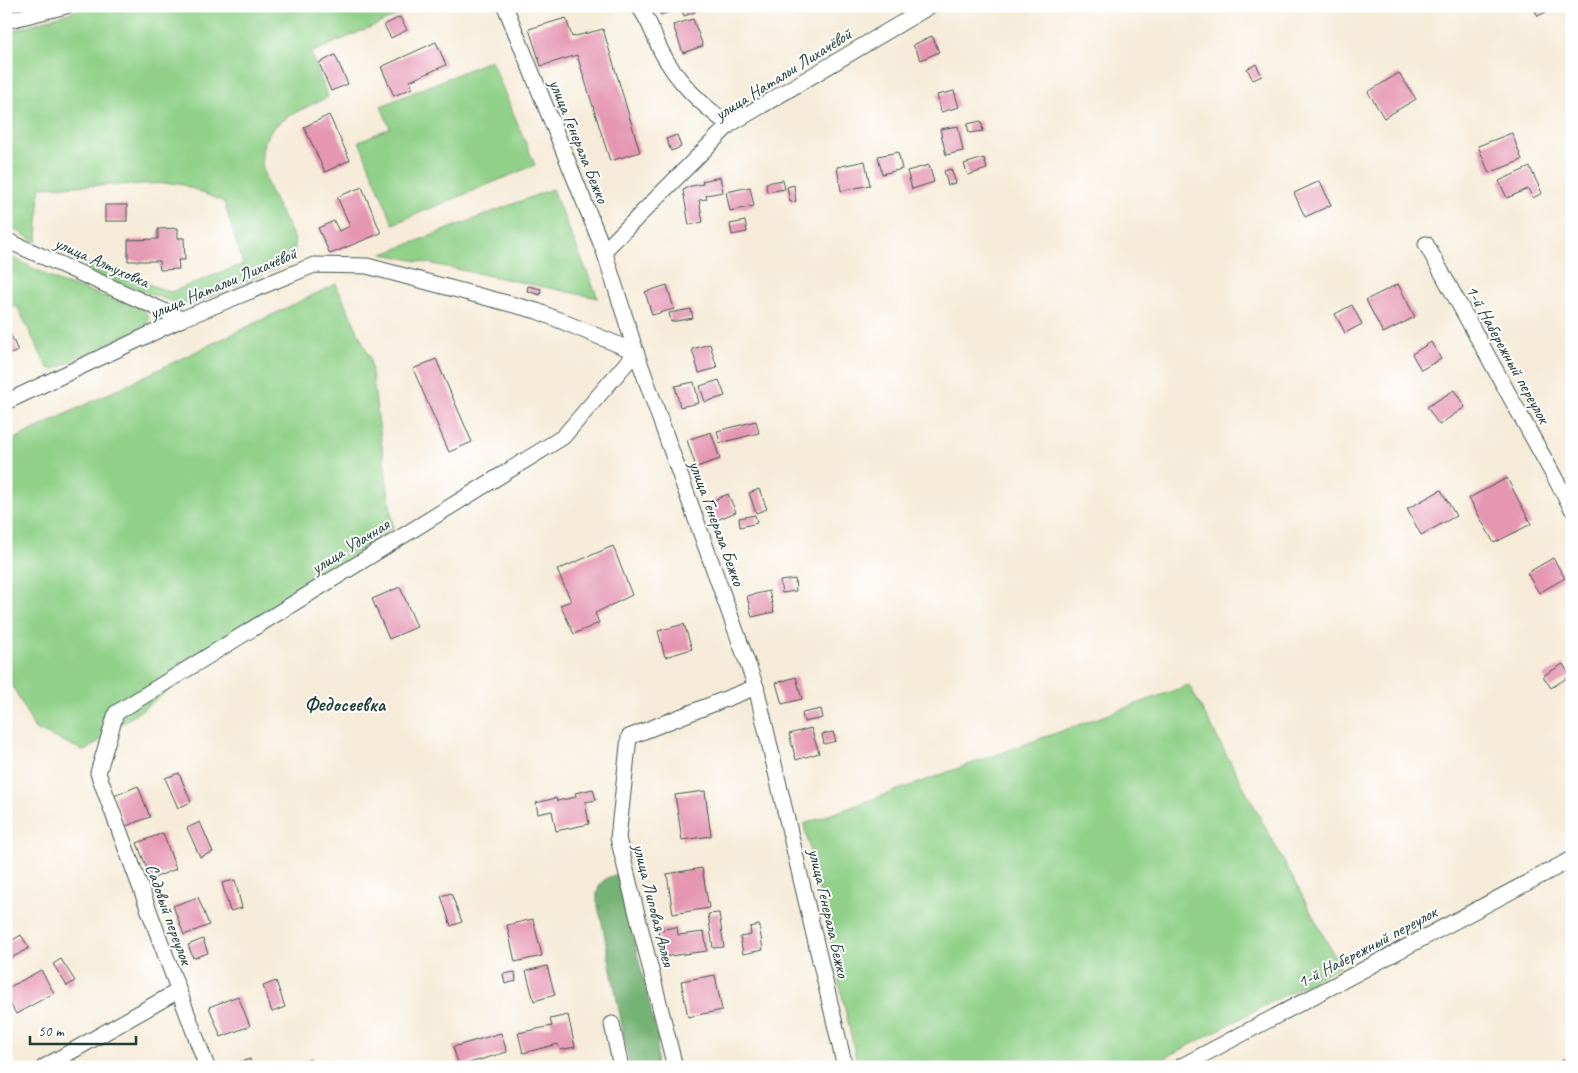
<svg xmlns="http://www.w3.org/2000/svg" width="1578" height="1073" font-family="Caveat,sans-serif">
	<rect width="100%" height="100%" fill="#fff"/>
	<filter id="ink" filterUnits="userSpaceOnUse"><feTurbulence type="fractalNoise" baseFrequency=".02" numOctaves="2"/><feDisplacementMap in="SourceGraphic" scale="10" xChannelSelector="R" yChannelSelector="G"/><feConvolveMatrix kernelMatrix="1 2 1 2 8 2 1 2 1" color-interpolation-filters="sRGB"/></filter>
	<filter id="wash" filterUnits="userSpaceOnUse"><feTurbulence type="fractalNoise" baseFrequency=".0096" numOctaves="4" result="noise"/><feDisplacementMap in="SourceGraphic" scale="20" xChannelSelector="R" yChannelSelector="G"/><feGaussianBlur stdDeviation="1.12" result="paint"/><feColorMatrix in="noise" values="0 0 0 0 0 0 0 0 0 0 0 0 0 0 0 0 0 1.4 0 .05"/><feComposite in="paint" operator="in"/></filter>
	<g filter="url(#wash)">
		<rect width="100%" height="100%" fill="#f6ebd8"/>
		<g fill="#90d088" stroke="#58865e">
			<path d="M90 6H419L311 53 328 97C315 103 302 109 289 116 235 147 275 198 294 238 296 251 295 257 284 265L194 304 176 303 86 271 88 263 171 292 243 264 224 202 179 183 40 187 37 242 6 225V33Z"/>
			<path d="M491 60 535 165 393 224 359 141 390 128 381 106Z"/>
			<path d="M552 189 598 298 383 254Z"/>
			<path d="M6 254 60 282 144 309 149 318 146 325 54 370 47 367 17 306 6 310Z"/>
			<path d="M336 284 370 358 393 527 85 751 35 729 6 673V443Z"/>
			<path d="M1189 685 1340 966 1148 1067H858L804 824Z"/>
		</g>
		<path fill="#74b274" stroke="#4a7854" d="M618 874 658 1040 656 1067H630L601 918C595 898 592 880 618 874Z"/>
		<g id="blocks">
			<g fill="#e597b2">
				<path d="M657 6H676L677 8 661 15Z"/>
				<path d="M680 6H692L695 12 684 16Z"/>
				<path d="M1540 6H1559L1538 16 1534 9Z"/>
				<path d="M400 17 407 30 391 38 384 25Z"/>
				<path d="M566 18 572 37 603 29 640 152 610 161 577 55 541 66 529 29Z"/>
				<path d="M693 19 703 46 683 53 673 25Z"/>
				<path d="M932 36 939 52 921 60 913 45Z"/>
				<path d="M436 42 446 65 410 81 412 88 394 96 381 67Z"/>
				<path d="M335 55 348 84 331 91 319 63Z"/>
				<path d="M1256 64 1262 76 1253 80 1247 69Z"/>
				<path d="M1399 73 1416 99 1384 118 1368 92Z"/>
				<path d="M954 91 959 107 941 112 937 95Z"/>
				<path d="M329 115 350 160 325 172 304 127Z"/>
				<path d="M981 121 983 131 969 133 967 124Z"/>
				<path d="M958 126 963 151 946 155 940 129Z"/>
				<path d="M1512 133 1522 160 1489 173 1478 146Z"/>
				<path d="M677 135 681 147 671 151 666 139Z"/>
				<path d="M898 152 902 169 882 174 878 156Z"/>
				<path d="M984 158 987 169 968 175 964 164Z"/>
				<path d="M865 161 870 185 841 191 837 167Z"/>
				<path d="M929 165 934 182 912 189 907 171Z"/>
				<path d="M1530 167 1542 193 1533 198 1528 189 1507 198 1499 181Z"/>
				<path d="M951 169 956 183 948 185 944 171Z"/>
				<path d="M720 177 723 192 706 195 707 199 699 200 703 222 689 225 683 190 686 189V187L703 184 702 181Z"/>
				<path d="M783 180 785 189 767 192 766 183Z"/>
				<path d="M1320 181 1331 205 1305 217 1294 193Z"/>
				<path d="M794 185 796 201 790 202 787 187Z"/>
				<path d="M362 187 381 233 330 254 318 228 334 221 339 231 350 226 337 197Z"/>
				<path d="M750 187 754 206 730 211 726 192Z"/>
				<rect x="105" y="205" width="22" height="16"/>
				<path d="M745 221 747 232 732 235 730 224Z"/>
				<path d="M178 228V238H184L185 260H178L179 269 160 270 159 261H128V240L158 239V229Z"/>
				<path d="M1398 284 1415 317 1383 333 1366 300Z"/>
				<path d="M667 285 674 309 652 315 645 292Z"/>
				<path d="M528 286 541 289 540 295 527 291Z"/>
				<path d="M1352 305 1362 324 1345 333 1335 314Z"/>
				<path d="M691 309 693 318 671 322 669 313Z"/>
				<path d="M9 331 18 351 6 356V332Z"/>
				<path d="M1431 342 1441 359 1421 370 1412 354Z"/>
				<path d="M710 344 717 368 699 373 692 349Z"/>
				<path d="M436 359 472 442 449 452 413 369Z"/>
				<path d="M719 380 725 396 705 402 700 386Z"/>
				<path d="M694 382 699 403 680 407 675 386Z"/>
				<path d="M1454 390 1465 407 1439 425 1427 407Z"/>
				<path d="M756 421 759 433 720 443 717 431Z"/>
				<path d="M711 432 720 459 696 467 687 440Z"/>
				<path d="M1507 478 1531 524 1494 543 1469 498Z"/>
				<path d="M759 489 767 509 756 513 749 493Z"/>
				<path d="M1441 490 1456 516 1421 535 1407 509Z"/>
				<path d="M728 494 736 512 712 522 705 504Z"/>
				<path d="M755 515 757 523 740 527 739 518Z"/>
				<path d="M613 546 632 595 595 613 599 623 574 634 560 605 571 601 557 570Z"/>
				<path d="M1553 558 1565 578 1539 593 1527 573Z"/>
				<path d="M795 579 796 591 782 593 780 581Z"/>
				<path d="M400 587 417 627 389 639 372 599Z"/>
				<path d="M769 591 774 612 752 617 747 596Z"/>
				<path d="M684 624 692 649 665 657 658 631Z"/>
				<path d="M1563 664 1570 676 1551 688 1543 676Z"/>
				<path d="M796 677 802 699 782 704 776 683Z"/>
				<path d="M821 709 823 718 804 722 802 713Z"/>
				<path d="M811 728 819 753 796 760 789 734Z"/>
				<path d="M833 732 836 741 824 744 822 734Z"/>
				<path d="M179 773 191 802 178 808 165 778Z"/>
				<path d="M138 786 150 817 126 826 114 796Z"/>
				<path d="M593 789 596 800 585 802 589 824 556 831 552 811 538 814 536 803 556 798 557 801 576 797 575 793Z"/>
				<path d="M705 791 711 836 682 840 675 795Z"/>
				<path d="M200 822 213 852 200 857 187 828Z"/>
				<path d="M163 833 176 869 151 879 137 843Z"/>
				<path d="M702 868 709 908 673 914 667 874Z"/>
				<path d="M235 880 242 908 230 911 222 883Z"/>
				<path d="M451 893 462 922 451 926 441 896Z"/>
				<path d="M198 897 209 925 184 935 173 906Z"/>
				<path d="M719 913 724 947 713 948 708 914Z"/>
				<path d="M533 919 542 956 515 962 507 925Z"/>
				<path d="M759 925 763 950 743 954 740 937 751 935 750 927Z"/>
				<path d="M677 927 678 935 704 932 707 951 662 957 658 930Z"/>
				<path d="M21 935 29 948 6 961V944Z"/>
				<path d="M203 939 208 953 193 958 188 945Z"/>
				<path d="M61 959 75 981 67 986 53 964Z"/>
				<path d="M547 966 555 995 534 1001 526 971Z"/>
				<path d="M41 970 54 993 16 1014 6 996V989Z"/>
				<path d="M515 972 516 981 505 984 503 974Z"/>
				<path d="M715 975 722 1010 688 1017 681 981Z"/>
				<path d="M276 981 285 1007 272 1012 263 986Z"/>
				<path d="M238 996 250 1026 221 1037 209 1007Z"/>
				<path d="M568 1015 575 1047 560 1050 558 1044 523 1053 518 1033 552 1026 550 1019Z"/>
				<path d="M501 1033 507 1052 459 1066 453 1047Z"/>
				<path d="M1572 1056V1064L1563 1067 1561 1061Z"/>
				<path d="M74 1059 79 1067H62Z"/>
				<path d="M250 1059 252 1067H235L234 1064Z"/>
				<path d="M310 1059 313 1067H299L298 1064Z"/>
			</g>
		</g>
	</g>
	<g filter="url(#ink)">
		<use href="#blocks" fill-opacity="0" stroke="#3f574d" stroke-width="1"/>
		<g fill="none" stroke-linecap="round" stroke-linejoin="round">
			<g stroke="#3f574d" stroke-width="17">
				<g id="minor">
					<path d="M505 6 604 251 636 352 756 687 845 1067"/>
					<path d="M638 6C649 18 654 37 661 51 678 83 701 104 729 125"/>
					<path d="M6 21 66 6"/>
					<path d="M6 240 182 319"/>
					<path d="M1426 244 1572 509"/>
					<path d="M604 251 729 125 930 6"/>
					<path d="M6 402 182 319 314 265 367 266 537 311 636 352 563 437 116 713 98 773 207 1067"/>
					<path d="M612 1024 621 1067"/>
					<path d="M44 1067 178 991"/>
					<path d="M675 1067 618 838 629 737 756 687"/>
					<path d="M1180 1067 1572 859"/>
				</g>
			</g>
			<use href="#minor" stroke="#fff" stroke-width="15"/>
		</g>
	</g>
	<g text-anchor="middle" stroke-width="4" stroke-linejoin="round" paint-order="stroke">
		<g font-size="18" fill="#1f3d34" stroke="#fff">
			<text transform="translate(783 74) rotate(-32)" y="6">улица Натальи Лихачёвой</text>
			<text transform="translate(579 141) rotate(68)" y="6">улица Генерала Бежко</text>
			<text transform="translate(102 262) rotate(24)" y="6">улица Алтуховка</text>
			<text transform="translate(223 283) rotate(-23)" y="6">улица Натальи Лихачёвой</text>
			<text transform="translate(1508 354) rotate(61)" y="6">1-й Набережный переулок</text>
			<text transform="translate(717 523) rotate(70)" y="6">улица Генерала Бежко</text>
			<text transform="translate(350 546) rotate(-32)" y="6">улица Удачная</text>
			<text transform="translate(654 905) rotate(76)" y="6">улица Липовая Аллея</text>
			<text transform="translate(829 913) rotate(77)" y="6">улица Генерала Бежко</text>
			<text transform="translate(169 914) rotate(70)" y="6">Садовый переулок</text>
			<text transform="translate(1367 947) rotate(-28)" y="6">1-й Набережный переулок</text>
		</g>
		<g font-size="20" font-weight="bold" fill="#1f3d34" stroke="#fff">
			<text x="345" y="711">Федосеевка</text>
		</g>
	</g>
	<rect width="1578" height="1073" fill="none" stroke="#fff" stroke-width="25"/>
	<path d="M30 1036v8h106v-8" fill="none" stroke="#1f3d34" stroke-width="2.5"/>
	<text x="38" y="1036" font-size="15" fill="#1f3d34" stroke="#ffffff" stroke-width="4" paint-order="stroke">50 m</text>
</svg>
